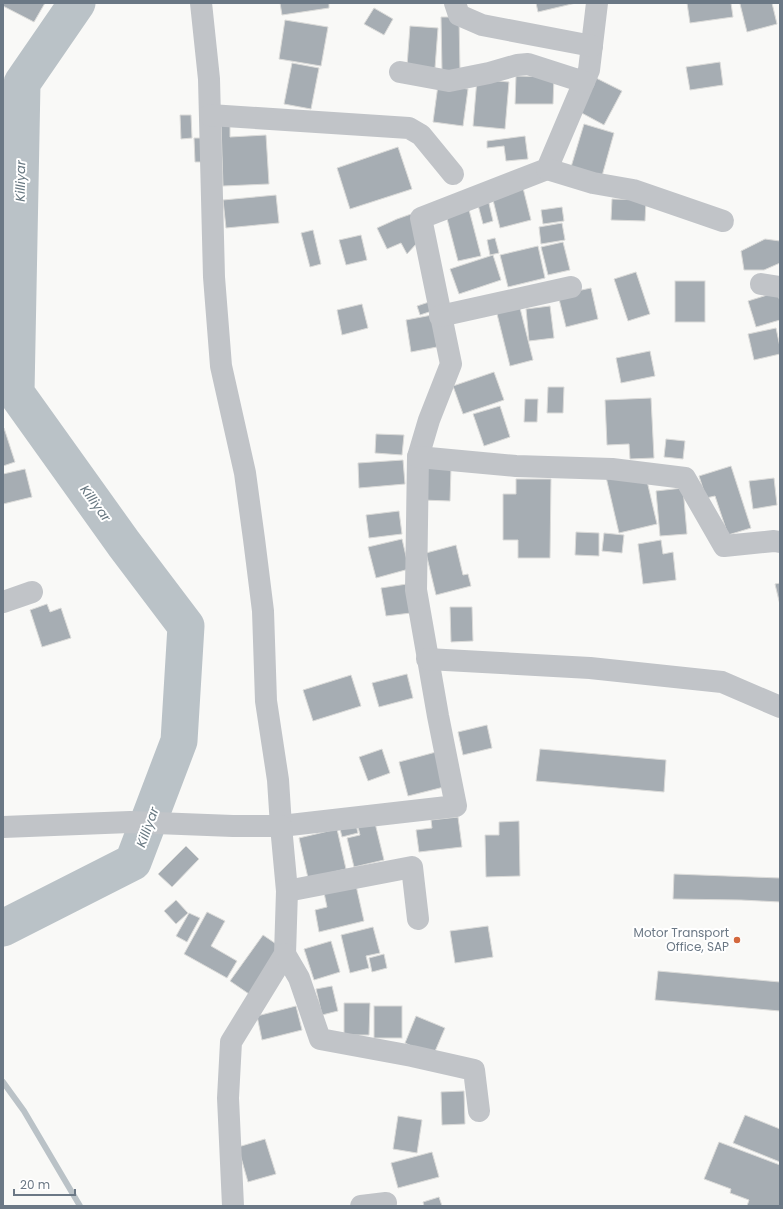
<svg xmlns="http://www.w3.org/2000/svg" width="783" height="1209" font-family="Poppins,sans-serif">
	<rect width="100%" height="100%" fill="#f9f9f7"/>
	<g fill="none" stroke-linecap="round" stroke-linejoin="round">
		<path stroke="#bac2c7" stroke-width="6" d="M3 1082 24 1111 80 1206"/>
		<path stroke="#bac2c7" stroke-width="37" d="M3 928 133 862 179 741 186 626 124 544 16 393 22 83 77 3"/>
	</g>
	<g fill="#a6adb3" stroke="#dbdbd9">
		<path d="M3 3H45L34 22 3 6Z"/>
		<path d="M280 3H329V8L282 15Z"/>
		<path d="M536 3H576L538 12Z"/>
		<path d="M687 3H731L733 17 690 23Z"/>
		<path d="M742 3H772L777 24 747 32 740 4Z"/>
		<path d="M374 8 393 19 384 35 364 24Z"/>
		<path d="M441 17H459L460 71H442Z"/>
		<path d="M285 20 328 27 321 66 279 59Z"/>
		<path d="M410 26 438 28 435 68 407 66Z"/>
		<path d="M720 62 723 85 690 90 686 67Z"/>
		<path d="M292 63 319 68 311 109 284 104Z"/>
		<path d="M516 76 554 77 553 104H515Z"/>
		<path d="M596 78 622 91 604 125 578 111Z"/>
		<path d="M477 79 509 82 505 129 473 126Z"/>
		<path d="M438 85 468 89 463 126 433 122Z"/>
		<path d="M180 115H191L192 138 181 139Z"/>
		<path d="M221 124H230V137L266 135 269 184 223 186Z"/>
		<path d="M584 124 614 133 602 176 571 167Z"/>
		<path d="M525 136 528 159 506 161 504 146 487 148V141Z"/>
		<path d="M194 138H205L206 162H195Z"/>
		<path d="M398 147 412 189 350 209 337 168Z"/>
		<path d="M523 188 531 220 500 228 492 196Z"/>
		<path d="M276 195 279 223 226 228 223 200Z"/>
		<path d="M488 199 493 221 483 224 477 201Z"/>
		<path d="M612 199 646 200 645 221 611 220Z"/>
		<path d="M468 206 481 256 458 261 445 211Z"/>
		<path d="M562 207 564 221 543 224 541 210Z"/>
		<path d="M414 213 417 243 407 254 401 243 387 249 377 228 397 219Z"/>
		<path d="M562 223 565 240 541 244 539 227Z"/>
		<path d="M313 230 321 264 310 267 301 233Z"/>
		<path d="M361 235 367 260 346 265 339 240Z"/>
		<path d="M495 238 499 253 490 255 487 240Z"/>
		<path d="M765 239 780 241V263L764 270H744L741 251Z"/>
		<path d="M563 242 570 270 548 275 541 247Z"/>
		<path d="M538 246 545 278 508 287 500 255Z"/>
		<path d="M493 255 501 280 459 294 450 269Z"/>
		<path d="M636 272 650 314 628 321 614 279Z"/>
		<rect x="675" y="281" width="30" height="41"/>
		<path d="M591 288 598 319 566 327 558 295Z"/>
		<path d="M777 292 780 301V320L756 327 748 301Z"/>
		<path d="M432 301 435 310 420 315 417 306Z"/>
		<path d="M362 304 368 328 342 335 337 310Z"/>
		<path d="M519 304 533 360 510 366 496 310Z"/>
		<path d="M550 306 554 338 529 341 526 309Z"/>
		<path d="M432 315 437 347 411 352 406 320Z"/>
		<path d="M776 328 780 347V354L754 360 748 334Z"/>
		<path d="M650 351 655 376 621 383 616 358Z"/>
		<path d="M494 372 504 400 463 414 453 386Z"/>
		<path d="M548 387H564L563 413H547Z"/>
		<path d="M651 398 654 458 630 459 629 444 607 445 605 400Z"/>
		<path d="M525 399H538L537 422H524Z"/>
		<path d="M500 406 510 437 484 446 473 414Z"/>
		<path d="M3 428H4L15 462 3 466Z"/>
		<path d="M376 434 404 435 402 455 375 453Z"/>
		<path d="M666 439 685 441 683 459 664 457Z"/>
		<path d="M403 460 405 484 359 488 358 463Z"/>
		<path d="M731 466 751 528 728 535 715 496 706 498 699 476Z"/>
		<path d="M424 467 451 468 450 501 422 500Z"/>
		<path d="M644 468 657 524 619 533 606 477Z"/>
		<path d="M25 469 32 497 3 504V474Z"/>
		<path d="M774 478 777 505 753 509 749 481Z"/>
		<path d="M516 479H551L550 558H518V540H503V494H516Z"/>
		<path d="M683 488 687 534 660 536 656 491Z"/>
		<path d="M399 511 402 534 369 538 366 515Z"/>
		<path d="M576 532 599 533V556L575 555Z"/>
		<path d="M604 533 624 535 622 553 602 551Z"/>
		<path d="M402 539 409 569 376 578 368 547Z"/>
		<path d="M661 540 663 554 673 552 676 580 643 584 638 544Z"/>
		<path d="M456 545 463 575 468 574 471 586 436 595 426 553Z"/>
		<path d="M780 583V605L775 584Z"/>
		<path d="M407 584 411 613 386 616 381 588Z"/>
		<path d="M47 604 50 612 61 608 71 638 42 647 30 610Z"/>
		<path d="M450 607H472L473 641 451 642Z"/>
		<path d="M407 674 413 698 379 707 372 683Z"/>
		<path d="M351 675 361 706 313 721 303 690Z"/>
		<path d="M487 725 492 748 463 755 458 732Z"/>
		<path d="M382 749 390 773 368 781 359 757Z"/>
		<path d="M540 749 666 760 664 792 536 781Z"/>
		<path d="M436 752 444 787 408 796 399 762Z"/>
		<path d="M458 817 462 847 419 852 416 830 432 828 431 820Z"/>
		<path d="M355 821 358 833 342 837 339 825Z"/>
		<path d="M519 821 520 876 486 877 485 835H499V822Z"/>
		<path d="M375 823 384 860 354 867 347 838 360 835 358 827Z"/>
		<path d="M337 829 346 869 308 878 299 838Z"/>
		<path d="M186 846 199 859 172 887 158 874Z"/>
		<path d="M674 874 780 878V902L741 900 673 899Z"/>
		<path d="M355 881 364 921 319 932 315 910 327 907 323 888Z"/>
		<path d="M176 900 188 913 176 924 164 911Z"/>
		<path d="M207 912 225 921 211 946 237 961 227 978 184 954Z"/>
		<path d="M189 913 200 918 187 942 176 936Z"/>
		<path d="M488 926 493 957 455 963 450 931Z"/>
		<path d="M373 927 380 953 366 956 369 968 350 973 341 935Z"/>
		<path d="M263 935 282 948 249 994 230 981Z"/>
		<path d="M331 941 340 972 314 980 304 949Z"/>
		<path d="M384 954 387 968 372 972 369 958Z"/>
		<path d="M658 971 780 982V1011L655 1000Z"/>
		<path d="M332 986 338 1011 322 1015 316 989Z"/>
		<path d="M344 1003H370L369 1035H344Z"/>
		<path d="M296 1006 302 1030 262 1040 257 1016Z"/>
		<rect x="374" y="1006" width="28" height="32"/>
		<path d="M416 1016 445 1028 433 1056 405 1043Z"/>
		<path d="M464 1091 465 1124 442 1125 441 1092Z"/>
		<path d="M745 1115 780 1129V1162L733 1143Z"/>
		<path d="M398 1116 422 1120 417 1153 393 1149Z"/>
		<path d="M265 1139 276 1174 248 1182 238 1147Z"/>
		<path d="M719 1142 780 1165V1206H747L749 1200 730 1193 731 1189 704 1179Z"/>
		<path d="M432 1152 439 1177 398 1188 391 1163Z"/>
		<path d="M439 1197 442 1206H424L423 1202Z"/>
	</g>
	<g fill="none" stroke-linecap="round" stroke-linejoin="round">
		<g stroke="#c1c4c8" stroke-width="22">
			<path d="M201 3 209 79 214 277 221 366 245 473 254 539 263 611 266 701 278 780 281 826 456 806 438 716 416 590 418 457 429 420 451 364 421 218 547 169 589 70 597 3"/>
			<path d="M455 3 459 15 482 25 592 46"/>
			<path d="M400 72 449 81 489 73 517 65 528 64 584 82"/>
			<path d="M210 115 409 128 421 135 453 174"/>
			<path d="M547 169 593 183 633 190 723 221"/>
			<path d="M761 284 780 287"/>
			<path d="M440 316 571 287"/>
			<path d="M418 457 516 466 612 469 685 478 724 546 774 541 780 542"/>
			<path d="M3 602 32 592"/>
			<path d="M427 659 590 668 722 682 780 707"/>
			<path d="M3 827 130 822 233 826H281L287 891 285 954 231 1042 228 1098 233 1206"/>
			<path d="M287 891 412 867 418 919"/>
			<path d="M285 954 299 978 320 1039 412 1056 474 1070 479 1111"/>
			<path d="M361 1206 386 1203"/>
		</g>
	</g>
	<circle fill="#d3683d" stroke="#fff" stroke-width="1.5" cx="737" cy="940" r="4"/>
	<g text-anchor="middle" stroke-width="4" stroke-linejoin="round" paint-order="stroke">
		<g font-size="12" fill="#6b7885" stroke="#fff" text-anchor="end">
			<text x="729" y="937">Motor Transport<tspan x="729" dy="14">Office, SAP</tspan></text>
		</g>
		<g font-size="13" font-style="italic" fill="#677780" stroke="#fff">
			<text transform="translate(20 181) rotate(-89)" y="5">Killiyar</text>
			<text transform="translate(96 503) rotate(54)" y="5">Killiyar</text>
			<text transform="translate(147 827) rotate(-70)" y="5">Killiyar</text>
		</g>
	</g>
	<rect width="783" height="1209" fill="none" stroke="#6b7885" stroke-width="8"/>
	<path d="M14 1189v6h61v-6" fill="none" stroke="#6b7885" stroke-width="2"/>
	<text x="20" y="1189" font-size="12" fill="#6b7885" stroke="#ffffff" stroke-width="3" paint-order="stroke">20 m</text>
</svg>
